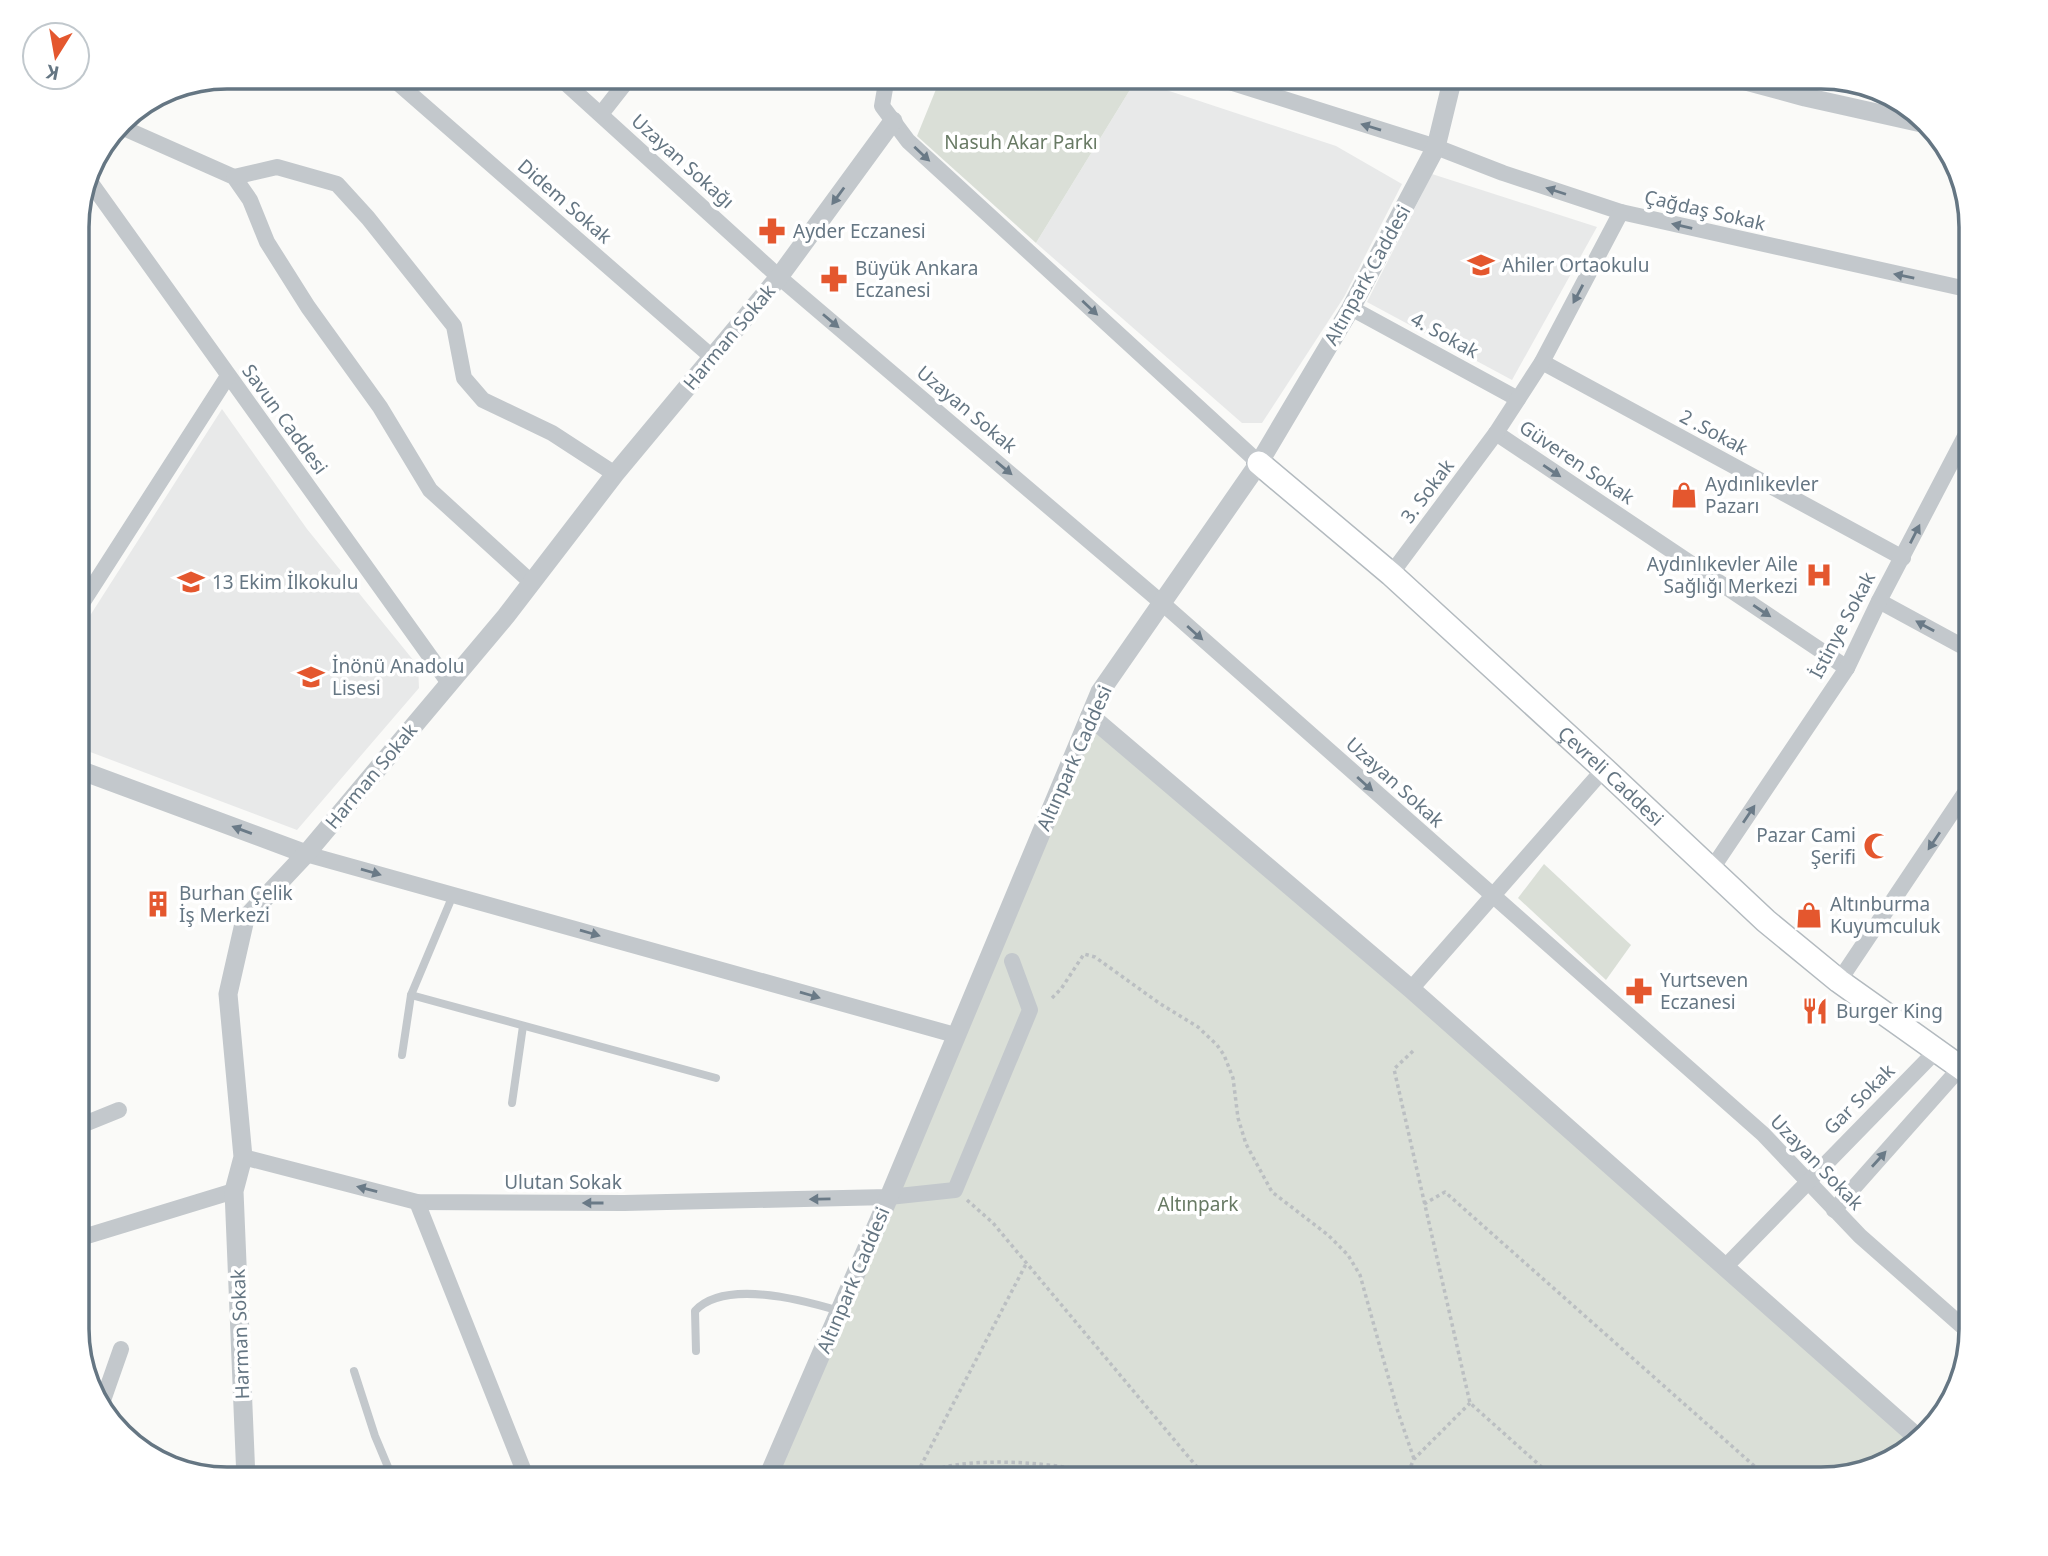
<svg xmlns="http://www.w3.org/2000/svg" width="2048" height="1556" font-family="'Noto Sans',sans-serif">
	<rect width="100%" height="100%" fill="#fafaf8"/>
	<g fill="#e8e9e9">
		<path d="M1136 80 1336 146 1402 184 1344 297 1262 423H1242L1036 243Z"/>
		<path d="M1432 174 1597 227 1512 380 1367 302Z"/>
		<path d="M222 409 307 529 418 666 419 688 297 830 77 747V636Z"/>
	</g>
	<g fill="#dadfd7">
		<path d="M941 77H1120L1136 80 1036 243 917 136Z"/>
		<path d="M1090 716 1918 1438 1887 1464 1821 1479H767Z"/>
		<path d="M1544 864 1631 945 1606 980 1518 898Z"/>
	</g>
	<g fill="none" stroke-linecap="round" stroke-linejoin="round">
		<g stroke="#b3babf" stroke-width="26">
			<g id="secondary">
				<path id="s1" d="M1259 463 1391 574 1604 769 1766 921 1839 981 1971 1075"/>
			</g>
		</g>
		<g stroke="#bbbfc2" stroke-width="3.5" stroke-dasharray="3.5 3.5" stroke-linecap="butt">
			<path d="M1052 998 1061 989 1084 954 1095 957 1159 1003 1198 1027 1217 1045 1224 1055 1233 1078 1238 1118 1246 1144 1272 1192 1328 1235 1348 1255 1360 1275 1398 1412 1414 1459"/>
			<path d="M1413 1051 1394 1069 1470 1403 1555 1479"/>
			<path d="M967 1200 993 1223 1207 1479"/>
			<path d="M1424 1204 1445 1192 1769 1479"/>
			<path d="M916 1478C953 1452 1072 1462 1114 1479"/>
			<path d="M914 1479 1026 1264"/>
			<path d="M1405 1479 1414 1459 1470 1403"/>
		</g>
		<g stroke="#c3c8cc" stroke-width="8">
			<path d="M411 995 716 1078"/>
			<path d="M402 1055 411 995 453 895"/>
			<path d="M512 1103 523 1026"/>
			<path d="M696 1351 695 1311C724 1279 803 1300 839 1311"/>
			<path d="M354 1371 375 1436 393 1479"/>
			<path d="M508 1479 524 1472"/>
		</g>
		<g stroke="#c3c8cc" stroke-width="16">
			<path d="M391 77 712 357"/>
			<path d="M559 77 779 277 1162 603 1763 1134 1860 1236 1970 1333"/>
			<path d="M887 77 882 106 908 141 1259 463"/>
			<path d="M1214 77 1436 147 1503 173 1621 212 1971 290"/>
			<path d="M601 114 630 77"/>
			<path d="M119 126 234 177 250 200 267 242 308 307 380 407 430 490 532 583"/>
			<path d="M116 130 134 111"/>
			<path d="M234 177 277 167 337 184 368 218 454 326 464 378 483 400 552 433 615 474"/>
			<path d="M88 179 449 683"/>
			<path d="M1351 308 1518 399"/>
			<path d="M1542 362 1903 558"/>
			<path d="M1496 433 1847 668"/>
			<path d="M1391 574 1496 433 1542 362 1621 212"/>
			<path d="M1879 601 1971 651"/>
			<path d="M77 611 228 376"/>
			<path d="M306 854 955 1035"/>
			<path d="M1711 870 1847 668 1879 601 1971 425"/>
			<path d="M1839 981 1971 784"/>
			<path d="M1411 989 1604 769"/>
			<path d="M77 1127 119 1110"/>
			<path d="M243 1157 417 1202 624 1203 889 1197 955 1190 1030 1010 1012 961"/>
			<path d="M417 1202 527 1479"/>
			<path d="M1834 1210 1960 1068 1971 1053"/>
			<path d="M77 1239 234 1191"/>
			<path d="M1725 1267 1936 1051"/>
			<path d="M101 1406 121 1349"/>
		</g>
		<g stroke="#c3c8cc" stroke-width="19">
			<path d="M1731 77 1805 97 1926 124"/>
			<path d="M1090 716 1411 989 1918 1438"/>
			<path d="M77 769 306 854"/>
			<path d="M246 1479 234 1191 243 1157 228 994 245 919 306 854 506 616 615 474 779 277 893 121"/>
			<path d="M767 1479 889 1197 1100 692 1259 463 1351 308 1436 147 1453 77"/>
		</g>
		<use href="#secondary" stroke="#fff" stroke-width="23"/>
	</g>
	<defs><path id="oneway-solid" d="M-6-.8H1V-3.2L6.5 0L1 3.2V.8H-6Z" transform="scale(1.75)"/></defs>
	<g fill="#6a7a87">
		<use href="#oneway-solid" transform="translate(1371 127) rotate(-163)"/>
		<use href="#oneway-solid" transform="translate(922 154) rotate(43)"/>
		<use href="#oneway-solid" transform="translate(1556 191) rotate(-162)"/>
		<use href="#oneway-solid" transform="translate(838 196) rotate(126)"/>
		<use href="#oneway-solid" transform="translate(1682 226) rotate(-167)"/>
		<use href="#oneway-solid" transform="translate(1904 276) rotate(-168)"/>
		<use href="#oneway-solid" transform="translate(1578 294) rotate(118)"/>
		<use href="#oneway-solid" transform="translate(1090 308) rotate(43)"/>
		<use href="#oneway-solid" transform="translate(831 321) rotate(40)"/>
		<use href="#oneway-solid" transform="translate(1004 468) rotate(40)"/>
		<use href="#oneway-solid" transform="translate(1552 471) rotate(34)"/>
		<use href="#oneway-solid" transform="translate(1915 534) rotate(-63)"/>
		<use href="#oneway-solid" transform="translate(1762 611) rotate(34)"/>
		<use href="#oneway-solid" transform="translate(1925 626) rotate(-151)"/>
		<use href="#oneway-solid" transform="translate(1195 633) rotate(42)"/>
		<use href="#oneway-solid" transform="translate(1365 784) rotate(42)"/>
		<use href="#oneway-solid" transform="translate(1749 814) rotate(-56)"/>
		<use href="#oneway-solid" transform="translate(242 830) rotate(-160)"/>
		<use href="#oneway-solid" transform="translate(1934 841) rotate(124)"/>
		<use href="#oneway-solid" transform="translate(371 872) rotate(16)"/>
		<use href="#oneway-solid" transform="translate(590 933) rotate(16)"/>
		<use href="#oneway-solid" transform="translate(810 995) rotate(16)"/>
		<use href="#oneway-solid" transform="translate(1879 1159) rotate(-48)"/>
		<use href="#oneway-solid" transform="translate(367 1189) rotate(-166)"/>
		<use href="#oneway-solid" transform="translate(820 1199) rotate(179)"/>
		<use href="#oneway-solid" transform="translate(593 1203) rotate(-180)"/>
	</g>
	<defs>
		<g id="pharmacy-bare" transform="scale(2.1)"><path d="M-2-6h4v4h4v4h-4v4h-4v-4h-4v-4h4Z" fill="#e4572e" stroke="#fff" stroke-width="2.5" paint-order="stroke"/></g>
		<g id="school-bare" transform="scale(2.1)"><path d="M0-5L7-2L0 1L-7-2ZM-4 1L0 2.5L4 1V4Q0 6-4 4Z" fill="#e4572e" stroke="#fff" stroke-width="2.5" paint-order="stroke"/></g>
		<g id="shop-bare" transform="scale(2.1)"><path d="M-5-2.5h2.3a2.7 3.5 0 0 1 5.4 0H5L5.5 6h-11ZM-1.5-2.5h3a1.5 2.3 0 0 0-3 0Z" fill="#e4572e" stroke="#fff" stroke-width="2.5" paint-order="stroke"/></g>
		<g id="hospital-bare" transform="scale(2.1)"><path d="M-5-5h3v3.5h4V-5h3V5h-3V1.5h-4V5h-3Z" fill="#e4572e" stroke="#fff" stroke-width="2.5" paint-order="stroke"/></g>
		<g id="mosque-bare" transform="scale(2.1)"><path d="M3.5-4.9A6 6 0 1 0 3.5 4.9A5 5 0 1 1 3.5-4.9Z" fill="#e4572e" stroke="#fff" stroke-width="2.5" paint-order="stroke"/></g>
		<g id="building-bare" transform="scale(2.1)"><path d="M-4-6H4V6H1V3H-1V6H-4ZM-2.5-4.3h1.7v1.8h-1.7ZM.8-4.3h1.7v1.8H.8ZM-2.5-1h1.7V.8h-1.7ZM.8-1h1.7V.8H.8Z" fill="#e4572e" stroke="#fff" stroke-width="2.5" paint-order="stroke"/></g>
		<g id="restaurant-bare" transform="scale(2.1)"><path d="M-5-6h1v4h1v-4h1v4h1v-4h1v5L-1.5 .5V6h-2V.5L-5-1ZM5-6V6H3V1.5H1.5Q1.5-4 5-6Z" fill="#e4572e" stroke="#fff" stroke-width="2.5" paint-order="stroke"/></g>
	</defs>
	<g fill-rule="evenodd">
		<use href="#pharmacy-bare" x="772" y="231"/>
		<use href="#school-bare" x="1481" y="265"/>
		<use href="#pharmacy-bare" x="834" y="279"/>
		<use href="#shop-bare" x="1684" y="495"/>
		<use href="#hospital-bare" x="1819" y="575"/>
		<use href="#school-bare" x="191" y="582"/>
		<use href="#school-bare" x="311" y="677"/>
		<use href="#mosque-bare" x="1877" y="846"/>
		<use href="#building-bare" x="158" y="904"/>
		<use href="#shop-bare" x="1809" y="915"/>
		<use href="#pharmacy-bare" x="1639" y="991"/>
		<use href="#restaurant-bare" x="1815" y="1011"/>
	</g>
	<g text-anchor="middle" stroke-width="7" stroke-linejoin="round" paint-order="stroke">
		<g font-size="19" fill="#687a64" stroke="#fff">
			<text x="1021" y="149">Nasuh Akar Parkı</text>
			<text x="1198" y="1211">Altınpark</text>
		</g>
		<g font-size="19" fill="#657683" stroke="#fff">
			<text transform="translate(683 161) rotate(42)" y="7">Uzayan Sokağı</text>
			<text transform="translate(565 201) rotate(41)" y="7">Didem Sokak</text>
			<text transform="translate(1705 210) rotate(13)" y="7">Çağdaş Sokak</text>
			<text transform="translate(1367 275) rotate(-61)" y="7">Altınpark Caddesi</text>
			<text transform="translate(1445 335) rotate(29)" y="7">4. Sokak</text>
			<text transform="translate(729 337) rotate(-50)" y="7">Harman Sokak</text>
			<text transform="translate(967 409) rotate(40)" y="7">Uzayan Sokak</text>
			<text transform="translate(285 419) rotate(54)" y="7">Savun Caddesi</text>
			<text transform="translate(1714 432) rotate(28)" y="7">2 .Sokak</text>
			<text transform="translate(1577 462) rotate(34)" y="7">Güveren Sokak</text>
			<text transform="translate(1427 491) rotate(-53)" y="7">3. Sokak</text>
			<text transform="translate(1842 625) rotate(-62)" y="7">İstinye Sokak</text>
			<text transform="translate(1074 758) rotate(-66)" y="7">Altınpark Caddesi</text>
			<text dy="7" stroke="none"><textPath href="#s1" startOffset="471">Çevreli Caddesi</textPath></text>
			<text transform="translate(371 776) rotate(-50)" y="7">Harman Sokak</text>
			<text transform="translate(1395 782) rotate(42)" y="7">Uzayan Sokak</text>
			<text transform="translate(1859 1099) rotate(-45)" y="7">Gar Sokak</text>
			<text transform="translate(1817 1162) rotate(46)" y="7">Uzayan Sokak</text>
			<text x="563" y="1189">Ulutan Sokak</text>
			<text transform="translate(853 1280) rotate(-67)" y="7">Altınpark Caddesi</text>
			<text transform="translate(240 1334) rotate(-92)" y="7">Harman Sokak</text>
		</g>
		<g font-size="19" fill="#657683" stroke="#fff" text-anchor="start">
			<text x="793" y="238">Ayder Eczanesi</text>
			<text x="1502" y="272">Ahiler Ortaokulu</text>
			<text x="855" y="275">Büyük Ankara<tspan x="855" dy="22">Eczanesi</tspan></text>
			<text x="1705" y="491">Aydınlıkevler<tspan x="1705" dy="22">Pazarı</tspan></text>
			<text x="1798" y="571" text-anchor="end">Aydınlıkevler Aile<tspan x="1798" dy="22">Sağlığı Merkezi</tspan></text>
			<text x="212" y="589">13 Ekim İlkokulu</text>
			<text x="332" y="673">İnönü Anadolu<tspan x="332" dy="22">Lisesi</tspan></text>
			<text x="1856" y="842" text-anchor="end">Pazar Cami<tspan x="1856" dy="22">Şerifi</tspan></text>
			<text x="179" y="900">Burhan Çelik<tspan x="179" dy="22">İş Merkezi</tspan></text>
			<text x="1830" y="911">Altınburma<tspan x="1830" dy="22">Kuyumculuk</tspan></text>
			<text x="1660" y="987">Yurtseven<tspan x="1660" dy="22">Eczanesi</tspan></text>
			<text x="1836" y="1018">Burger King</text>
		</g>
	</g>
	<path d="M0 0H2048V1556H0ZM227 89H1821A138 138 0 0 1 1959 227V1329A138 138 0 0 1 1821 1467H227A138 138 0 0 1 89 1329V227A138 138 0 0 1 227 89Z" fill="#fff" fill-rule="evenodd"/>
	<path fill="none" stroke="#657683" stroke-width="3.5" d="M227 89H1821A138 138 0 0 1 1959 227V1329A138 138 0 0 1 1821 1467H227A138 138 0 0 1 89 1329V227A138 138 0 0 1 227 89Z"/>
	<g transform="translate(56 56) rotate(191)"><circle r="33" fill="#ffffff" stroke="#c1c8cd" stroke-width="2"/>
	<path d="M0-5L12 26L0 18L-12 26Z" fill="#e4572e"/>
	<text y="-10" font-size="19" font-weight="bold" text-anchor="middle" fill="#657683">K</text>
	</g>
</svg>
